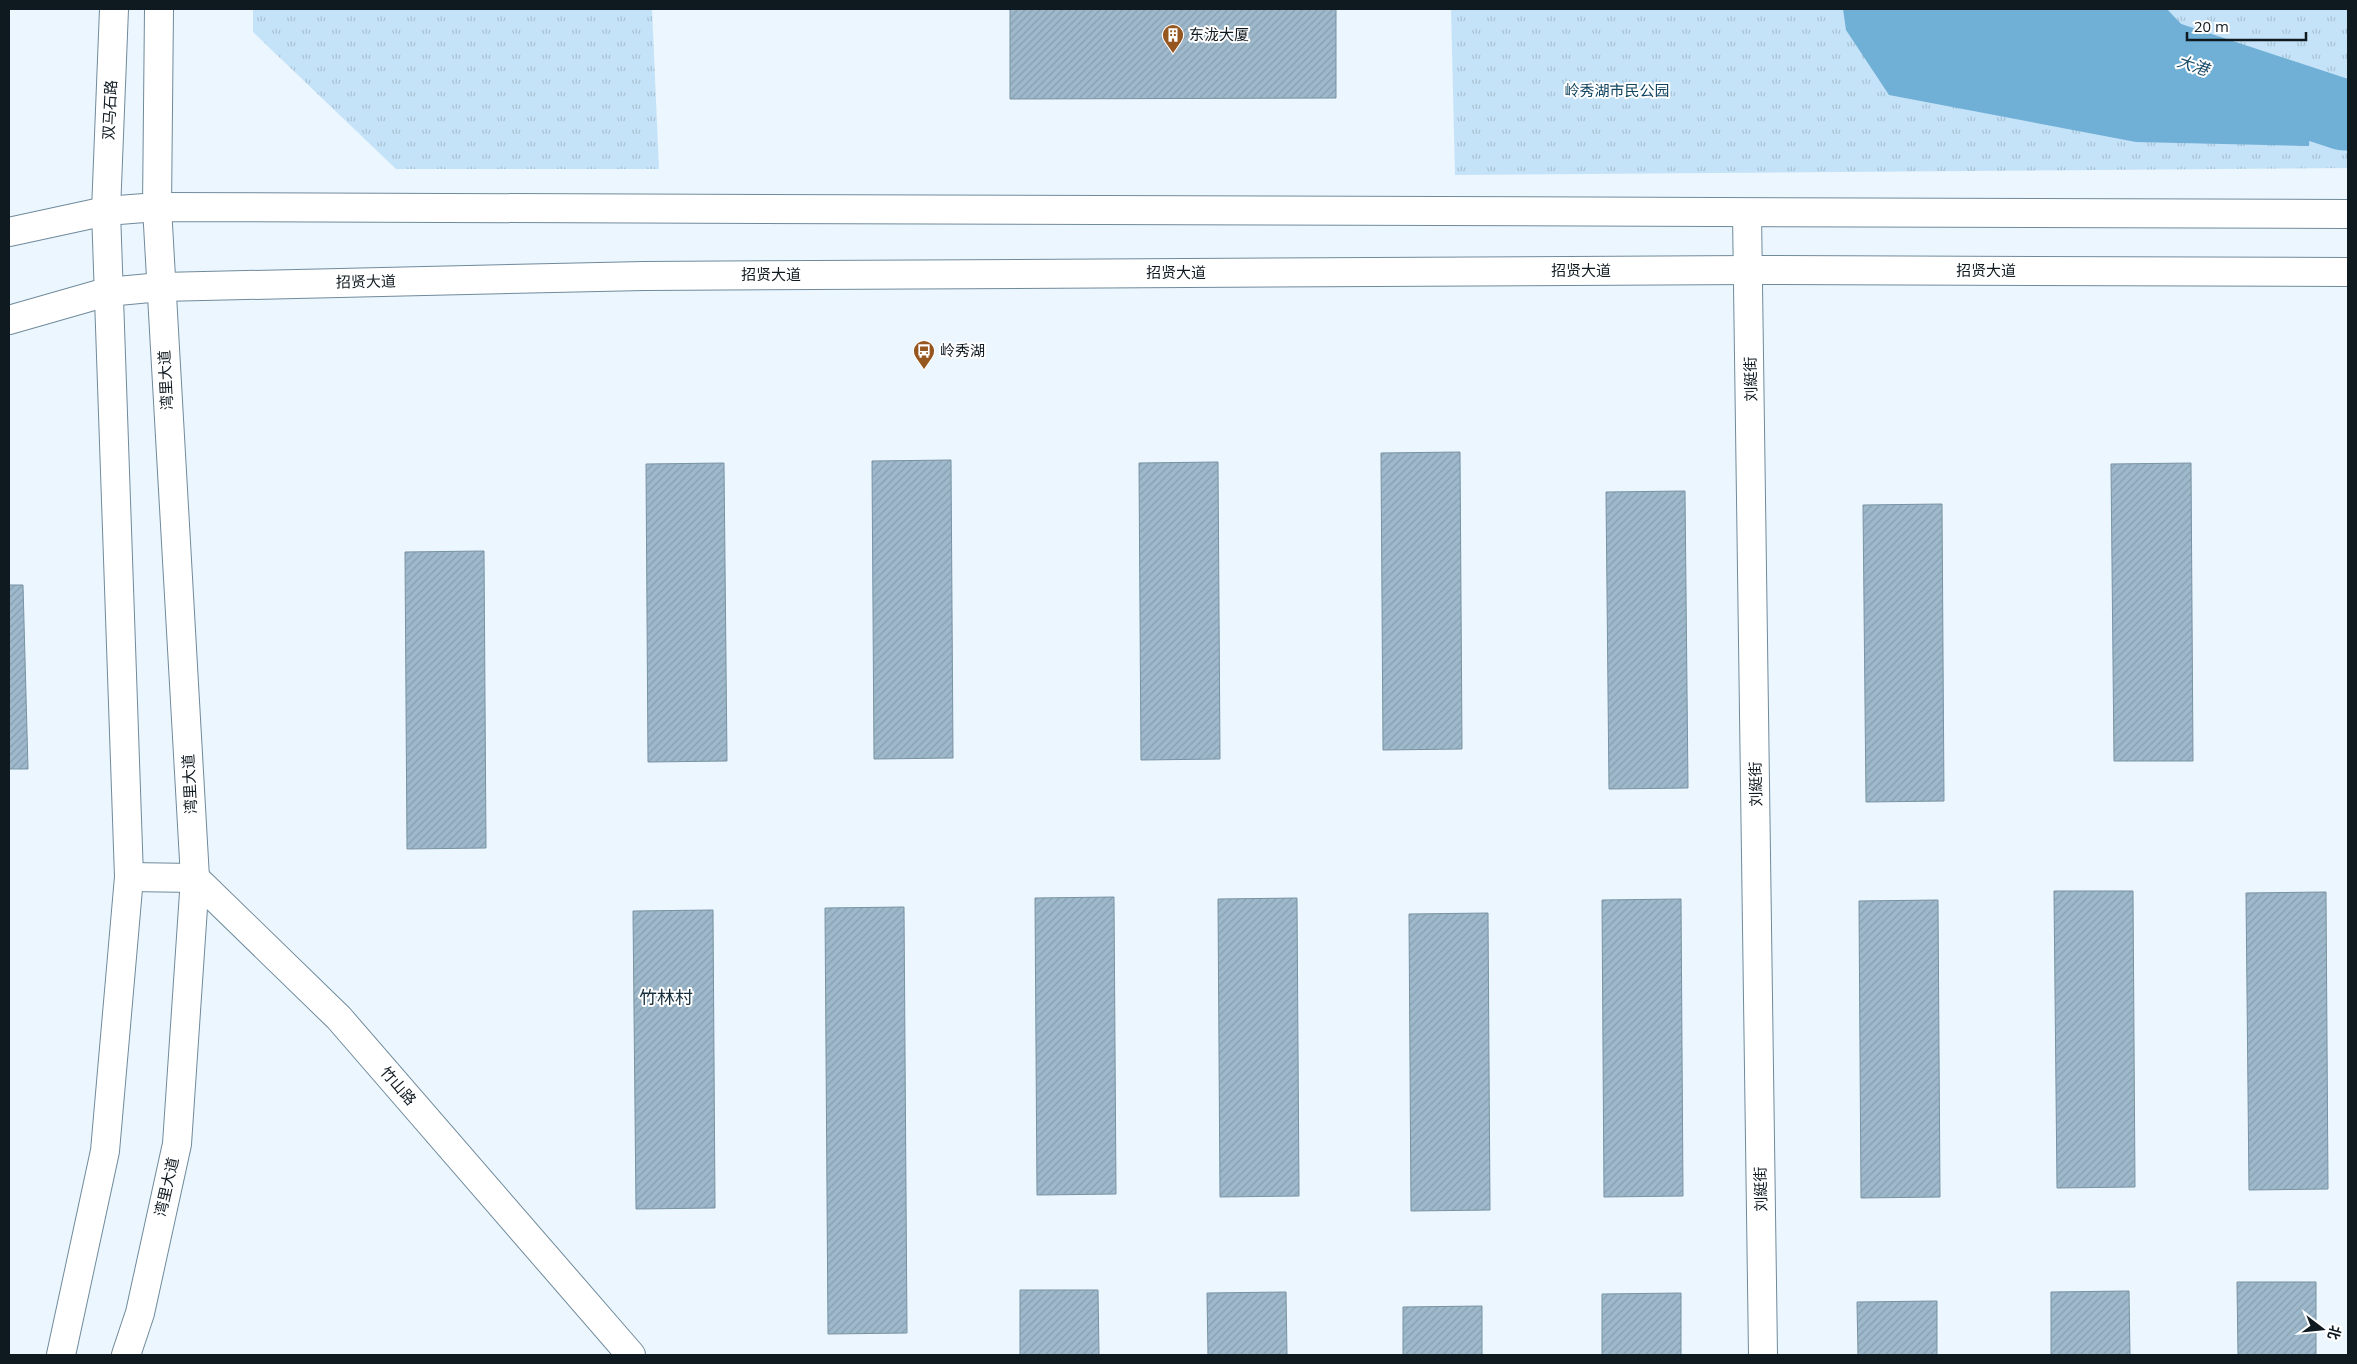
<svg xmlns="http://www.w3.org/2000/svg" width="2357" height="1364" font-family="'Open Sans','Noto Sans SC',sans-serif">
	<defs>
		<pattern id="park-tufts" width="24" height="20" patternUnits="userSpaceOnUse" patternTransform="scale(1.25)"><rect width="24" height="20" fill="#c5e3f8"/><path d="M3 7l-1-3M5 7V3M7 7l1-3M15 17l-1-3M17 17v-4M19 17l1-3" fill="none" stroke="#a8c2d4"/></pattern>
		<pattern id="building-hatch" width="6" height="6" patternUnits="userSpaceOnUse" patternTransform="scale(1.25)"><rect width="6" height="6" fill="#9eb9cb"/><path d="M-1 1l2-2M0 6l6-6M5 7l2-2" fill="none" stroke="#879eae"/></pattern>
	</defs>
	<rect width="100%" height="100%" fill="#ebf6fe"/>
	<g fill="url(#park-tufts)">
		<path d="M253 9H652L659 169H396L253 32Z"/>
		<path d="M1451 9H2348V168L1455 175Z"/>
	</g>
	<path fill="#70afd6" d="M1843 9H2167L2183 26 2312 77 2309 146 2136 142 1889 95 1846 30Z"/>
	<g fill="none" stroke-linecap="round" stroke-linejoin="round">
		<path stroke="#70afd6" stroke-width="71" d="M2045 9 2056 20 2344 115"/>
	</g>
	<g fill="url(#building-hatch)" stroke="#7993a4">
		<path d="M1010 9H1336V98L1010 99Z"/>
		<path d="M1460 452 1462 749 1383 750 1381 453Z"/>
		<path d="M951 460 953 758 874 759 872 461Z"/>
		<path d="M1218 462 1220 759 1141 760 1139 463Z"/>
		<path d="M724 463 727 761 648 762 646 464Z"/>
		<path d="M2191 463 2193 761H2114L2111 464Z"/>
		<path d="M1685 491 1688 788 1609 789 1606 492Z"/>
		<path d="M1942 504 1944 801 1866 802 1863 505Z"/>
		<path d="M484 551 486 848 407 849 405 552Z"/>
		<path d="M9 585H23L28 769H9Z"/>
		<path d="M2054 891H2133L2135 1187 2057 1188Z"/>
		<path d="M2326 892 2328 1189 2249 1190 2246 893Z"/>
		<path d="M1114 897 1116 1194 1037 1195 1035 898Z"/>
		<path d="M1297 898 1299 1196 1220 1197 1218 899Z"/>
		<path d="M1681 899 1683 1196 1604 1197 1602 900Z"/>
		<path d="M1938 900 1940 1197 1861 1198 1859 901Z"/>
		<path d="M904 907 907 1333 828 1334 825 908Z"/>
		<path d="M713 910 715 1208 636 1209 633 911Z"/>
		<path d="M1488 913 1490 1210 1411 1211 1409 914Z"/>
		<path d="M2237 1282H2316V1355H2238Z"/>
		<path d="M1020 1290H1098L1099 1355H1020Z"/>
		<path d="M2129 1291 2130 1355H2051V1292Z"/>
		<path d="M1286 1292 1287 1355H1208L1207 1293Z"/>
		<path d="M1681 1293V1355H1602V1294Z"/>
		<path d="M1937 1301V1355H1858L1857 1302Z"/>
		<path d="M1482 1306V1355H1403V1307Z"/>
	</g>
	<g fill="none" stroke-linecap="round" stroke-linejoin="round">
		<g stroke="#708a9b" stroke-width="30">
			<g id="tertiary">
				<path d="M1747 213 1763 1355"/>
				<path d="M129 877 195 878 339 1018 631 1355"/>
			</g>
		</g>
		<g stroke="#708a9b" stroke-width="30">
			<g id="primary">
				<path d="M9 232 106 211 157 207 2348 214"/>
				<path d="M9 320 107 292 161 287 644 276 1750 270 2348 272"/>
				<path d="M61 1355 105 1151 129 877 106 211 114 9"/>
				<path d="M126 1355 140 1313 177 1144 195 878 157 207 159 9"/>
			</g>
		</g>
		<use href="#tertiary" stroke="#fff" stroke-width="28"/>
		<use href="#primary" stroke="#fff" stroke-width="28"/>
	</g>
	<defs>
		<g id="building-pin" transform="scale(1.125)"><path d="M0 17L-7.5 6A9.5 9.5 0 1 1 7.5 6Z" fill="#965620" stroke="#fff"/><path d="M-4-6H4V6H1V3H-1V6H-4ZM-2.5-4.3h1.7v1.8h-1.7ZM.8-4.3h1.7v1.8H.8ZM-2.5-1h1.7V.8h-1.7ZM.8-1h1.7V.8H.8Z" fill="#fff"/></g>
		<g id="bus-pin" transform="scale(1.125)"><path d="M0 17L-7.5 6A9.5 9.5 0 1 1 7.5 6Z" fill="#965620" stroke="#fff"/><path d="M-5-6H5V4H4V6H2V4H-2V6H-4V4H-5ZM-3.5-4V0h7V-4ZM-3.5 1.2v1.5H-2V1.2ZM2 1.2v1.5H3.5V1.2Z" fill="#fff"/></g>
	</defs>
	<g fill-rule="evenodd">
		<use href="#building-pin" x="1173" y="35"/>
		<use href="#bus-pin" x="924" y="351"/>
	</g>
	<g text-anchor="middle" stroke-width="4" stroke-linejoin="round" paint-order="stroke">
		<g font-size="15" fill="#0f1920" stroke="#fff" text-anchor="start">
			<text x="1189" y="40">东泷大厦</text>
			<text x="940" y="356">岭秀湖</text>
		</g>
		<g font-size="15" fill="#114460" stroke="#fff">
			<text x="1617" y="96">岭秀湖市民公园</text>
		</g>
		<g font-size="15" fill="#0f1920" stroke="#fff">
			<text transform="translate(110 110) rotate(-87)" y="5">双马石路</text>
			<text x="1581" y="276">招贤大道</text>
			<text x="1986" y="276">招贤大道</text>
			<text x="1176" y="278">招贤大道</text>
			<text x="771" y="280">招贤大道</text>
			<text transform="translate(366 282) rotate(-1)" y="5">招贤大道</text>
			<text transform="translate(1751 379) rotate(-91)" y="5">刘綎街</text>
			<text transform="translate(166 380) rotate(-93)" y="5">湾里大道</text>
			<text transform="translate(190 784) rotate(-93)" y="5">湾里大道</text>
			<text transform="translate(1756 784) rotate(-91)" y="5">刘綎街</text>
			<text transform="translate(398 1086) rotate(49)" y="5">竹山路</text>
			<text transform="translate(167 1187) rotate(-77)" y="5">湾里大道</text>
			<text transform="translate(1761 1189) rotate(-91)" y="5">刘綎街</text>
		</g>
		<g font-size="16" font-style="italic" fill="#1b4c68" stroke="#fff">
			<text transform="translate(2193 65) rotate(18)" y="6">大港</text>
		</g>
		<g font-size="18" fill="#172f3d" stroke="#fff">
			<text x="666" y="1004">竹林村</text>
		</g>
	</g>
	<rect width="2357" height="1364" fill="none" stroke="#0f1920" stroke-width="20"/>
	<g transform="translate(2322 1329) rotate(106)" stroke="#ffffff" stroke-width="4" paint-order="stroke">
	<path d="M0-4L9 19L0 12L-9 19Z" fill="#0f1920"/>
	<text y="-8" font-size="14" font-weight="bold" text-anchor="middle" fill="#0f1920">北</text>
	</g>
	<path d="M2187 32v8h119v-8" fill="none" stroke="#0f1920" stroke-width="2.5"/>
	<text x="2194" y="32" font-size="15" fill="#0f1920" stroke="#ffffff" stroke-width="4" paint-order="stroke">20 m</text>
</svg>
